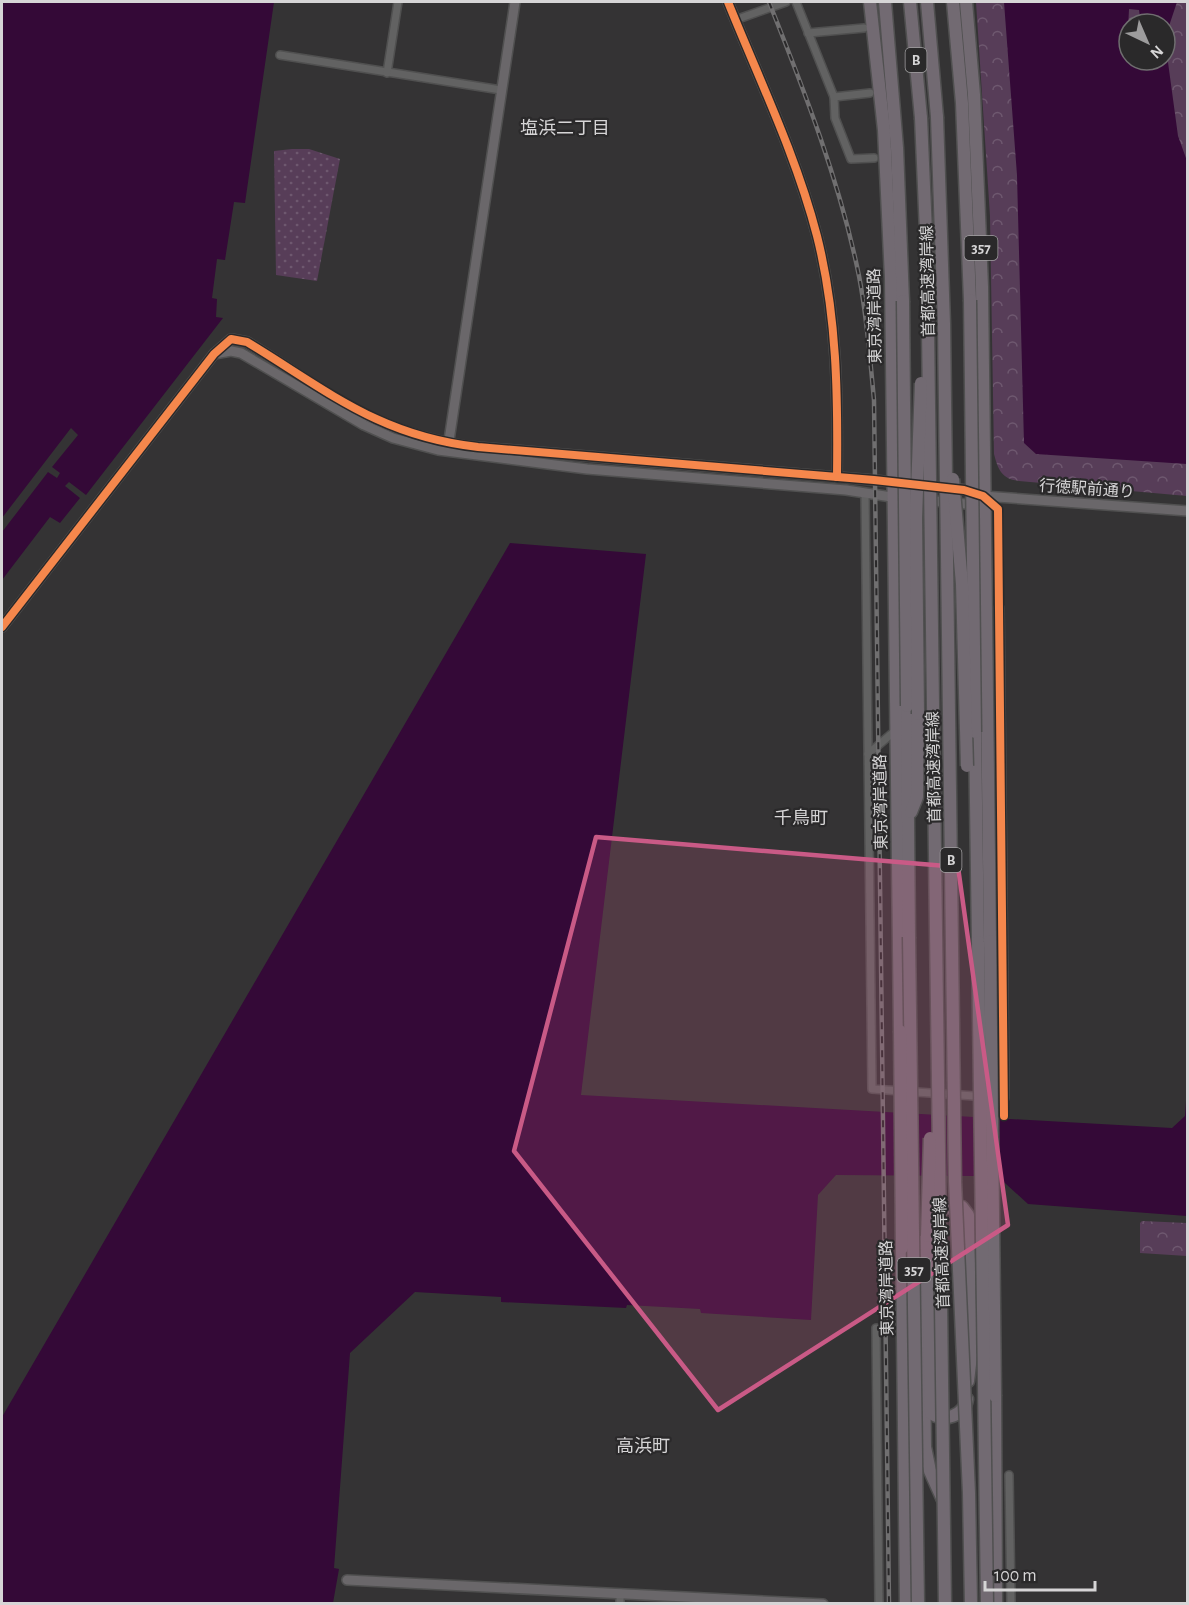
<svg xmlns="http://www.w3.org/2000/svg" width="1189" height="1605" font-family="'Alegreya Sans','Noto Sans JP',sans-serif">
	<defs>
		<pattern id="grass-dots" width="8" height="8" patternUnits="userSpaceOnUse" patternTransform="scale(1.5)"><rect width="8" height="8" fill="#573d58"/><path d="M2 2h.1M6 6h.1" fill="none" stroke="#6e586f" stroke-width="1.8" stroke-linecap="round"/></pattern>
		<pattern id="park-crowns" width="20" height="18" patternUnits="userSpaceOnUse" patternTransform="scale(1.5)"><rect width="20" height="18" fill="#573d58"/><path d="M2 6a3 3 0 1 1 6 0M12 15a3 3 0 1 1 6 0" fill="none" stroke="#6e586f"/></pattern>
	</defs>
	<rect width="100%" height="100%" fill="#343334"/>
	<path fill="url(#grass-dots)" d="M292 149H309L340 159 317 281 276 275 274 151Z"/>
	<g fill="url(#park-crowns)" fill-rule="evenodd">
		<path d="M976 2H1187V496L1019 481C1002 479 998 470 994 454L990 216ZM1129 24H1165V60H1129Z"/>
		<path d="M1142 1221 1187 1223V1256L1140 1253V1223Z"/>
	</g>
	<g fill="#340937">
		<path d="M2 2H274L245 203 234 202 225 260 217 259 212 298 217 299 216 317 223 318 86 495 69 482 65 486 80 498 60 523 50 517 2 580Z"/>
		<path d="M1004 2H1177L1165 38V24H1141L1139 10 1129 9 1127 49 1129 60H1165V54L1167 55 1178 136 1187 161V464L1036 454 1024 443 1017 175Z"/>
		<path d="M510 543 646 554 581 1095 1172 1128 1185 1116 1187 1087V1216L1028 1204 994 1173 974 1176 836 1175 818 1195 811 1320 701 1313 700 1309 627 1305 626 1308 501 1302V1297L415 1292 350 1353 334 1568 339 1569 333 1603 2 1604V1417Z"/>
	</g>
	<path fill="#343334" d="M71 428 78 435 52 467 60 473 57 478 48 472 2 532V518Z"/>
	<g fill="none" stroke-linecap="round" stroke-linejoin="round">
		<g stroke="#505050" stroke-width="10">
			<g id="street">
				<path d="M796 2 834 97 835 118 851 159 874 158"/>
				<path d="M735 20 786 2"/>
				<path d="M808 33 864 28"/>
				<path d="M280 55 501 90"/>
				<path d="M387 73 398 2"/>
				<path d="M834 97 870 93"/>
				<path d="M865 493 872 1089 1004 1098V1116"/>
				<path d="M985 497 998 509 999 608"/>
				<path d="M868 754 896 730"/>
				<path d="M876 1328 879 1604"/>
				<path d="M1009 1475 1011 1604"/>
				<path d="M620 1604V1593"/>
			</g>
		</g>
		<g stroke="#505050" stroke-width="12">
			<g id="secondary">
				<path d="M728 2C759 79 796 155 817 236 837 315 838 396 837 477"/>
				<path d="M214 354 231 351 241 353 364 425 393 438 438 450 587 469 846 490 898 498"/>
				<path d="M448 447 515 2"/>
				<path d="M924 500 966 504 975 499"/>
				<path d="M999 608 1004 1098"/>
				<path d="M2 627 214 354 231 339 247 342C287 366 326 396 368 417 399 432 432 440 465 446L874 480 967 490 983 496 1188 511"/>
				<path d="M347 1580 823 1604"/>
			</g>
		</g>
		<g stroke="#505050" stroke-width="15">
			<g id="highway">
				<path d="M870 2 884 130 891 278 900 1031"/>
				<path d="M885 2 897 148 903 301"/>
				<path d="M910 2 921 118"/>
				<path d="M927 2 937 117"/>
				<path d="M953 2 962 103 970 300"/>
				<path d="M966 2 974 95 982 287 990 941"/>
				<path d="M907 706 909 937"/>
				<path d="M975 732 978 942"/>
				<path d="M911 812 917 797 918 714"/>
				<path d="M930 1208 962 1207 968 1215 971 1356 968 1381"/>
				<path d="M922 1225 925 1447 930 1471 943 1500"/>
				<path d="M927 1236 931 1413C944 1423 965 1415 967 1399"/>
				<path d="M902 1248 906 1604"/>
				<path d="M995 1396 996 1604"/>
			</g>
		</g>
		<use href="#street" stroke="#626262" stroke-width="7"/>
		<use href="#secondary" stroke="#6a676a" stroke-width="9"/>
		<use href="#highway" stroke="#726a72" stroke-width="12"/>
		<g stroke="#706f70" stroke-width="4.5">
			<path id="rail" d="M769 2C804 90 840 182 859 276 867 317 870 358 874 400L889 1604"/>
		</g>
		<use href="#rail" stroke="#2a292a" stroke-width="2" stroke-dasharray="7" stroke-linecap="butt"/>
		<g stroke="#505050" stroke-width="15" stroke-linecap="butt">
			<g id="highway-bridge">
				<path d="M937 117 944 324 955 1181 969 1493 971 1604"/>
				<path d="M921 118 927 255 945 1604"/>
				<path d="M970 300 975 732"/>
				<path d="M903 301 907 706"/>
				<path d="M953 479 962 584 967 766"/>
				<path d="M918 714 916 518 921 383"/>
				<path d="M909 937 918 1604"/>
				<path d="M990 941 995 1396"/>
				<path d="M978 942 987 1604"/>
				<path d="M900 1031 902 1248"/>
				<path d="M927 1236 930 1138"/>
			</g>
		</g>
		<use href="#highway-bridge" stroke="#726a72" stroke-width="12"/>
		<g stroke="#2a292a" stroke-width="11">
			<g id="cycleway">
				<path d="M728 2C759 79 796 155 817 236 837 315 838 396 837 477"/>
				<path d="M2 627 214 354 231 339 247 342C328 391 379 436 478 447L874 480 964 490 983 496 998 509 1004 1116"/>
			</g>
		</g>
		<use href="#cycleway" stroke="#f5874c" stroke-width="8"/>
	</g>
	<path fill="#c95a86" fill-opacity="0.2" stroke="#c95a86" stroke-width="4.5" stroke-linejoin="round" d="M596 837 958 867 1008 1225 718 1410 514 1151Z"/>
	<g text-anchor="middle" stroke-width="4.5" stroke-linejoin="round" paint-order="stroke">
		<g fill="#2a292a" stroke="#a2a1a2" stroke-width="1.5">
			<rect x="905.5" y="48" width="21" height="24" rx="4.5"/>
			<rect x="964.5" y="236" width="33" height="24" rx="4.5"/>
			<rect x="940.5" y="848" width="21" height="24" rx="4.5"/>
			<rect x="897.5" y="1258" width="33" height="24" rx="4.5"/>
		</g>
		<g font-size="15" font-weight="bold" fill="#d6d5d6">
			<text x="916" y="65">B</text>
			<text x="981" y="253">357</text>
			<text x="951" y="865">B</text>
			<text x="914" y="1275">357</text>
		</g>
		<g font-size="16" fill="#d6d5d6" stroke="#2a292a">
			<text transform="translate(927 281) rotate(-91)" y="6">首都高速湾岸線</text>
			<text transform="translate(874 316) rotate(-91)" y="6">東京湾岸道路</text>
			<text transform="translate(1087 488) rotate(4)" y="6">行徳駅前通り</text>
			<text transform="translate(933 767) rotate(-91)" y="6">首都高速湾岸線</text>
			<text transform="translate(880 802) rotate(-91)" y="6">東京湾岸道路</text>
			<text transform="translate(941 1253) rotate(-92)" y="6">首都高速湾岸線</text>
			<text transform="translate(886 1288) rotate(-91)" y="6">東京湾岸道路</text>
		</g>
		<g font-size="18" fill="#d6d5d6" stroke="#2a292a">
			<text x="565" y="134">塩浜二丁目</text>
			<text x="801" y="824">千鳥町</text>
			<text x="643" y="1452">高浜町</text>
		</g>
	</g>
	<rect width="1189" height="1605" fill="none" stroke="#d6d5d6" stroke-width="6"/>
	<g transform="translate(1147 42) rotate(136)"><circle r="28" fill="#2a292a" stroke="#6f6e6f" stroke-width="1.5"/>
	<path d="M0-4.5L10 22L0 15L-10 22Z" fill="#9d9c9d"/>
	<text y="-9" font-size="16" font-weight="bold" text-anchor="middle" fill="#d6d5d6">N</text>
	</g>
	<path d="M985 1581v9h110v-9" fill="none" stroke="#d6d5d6" stroke-width="3"/>
	<text x="994" y="1581" font-size="18" fill="#d6d5d6" stroke="#2a292a" stroke-width="4.5" paint-order="stroke">100 m</text>
</svg>
